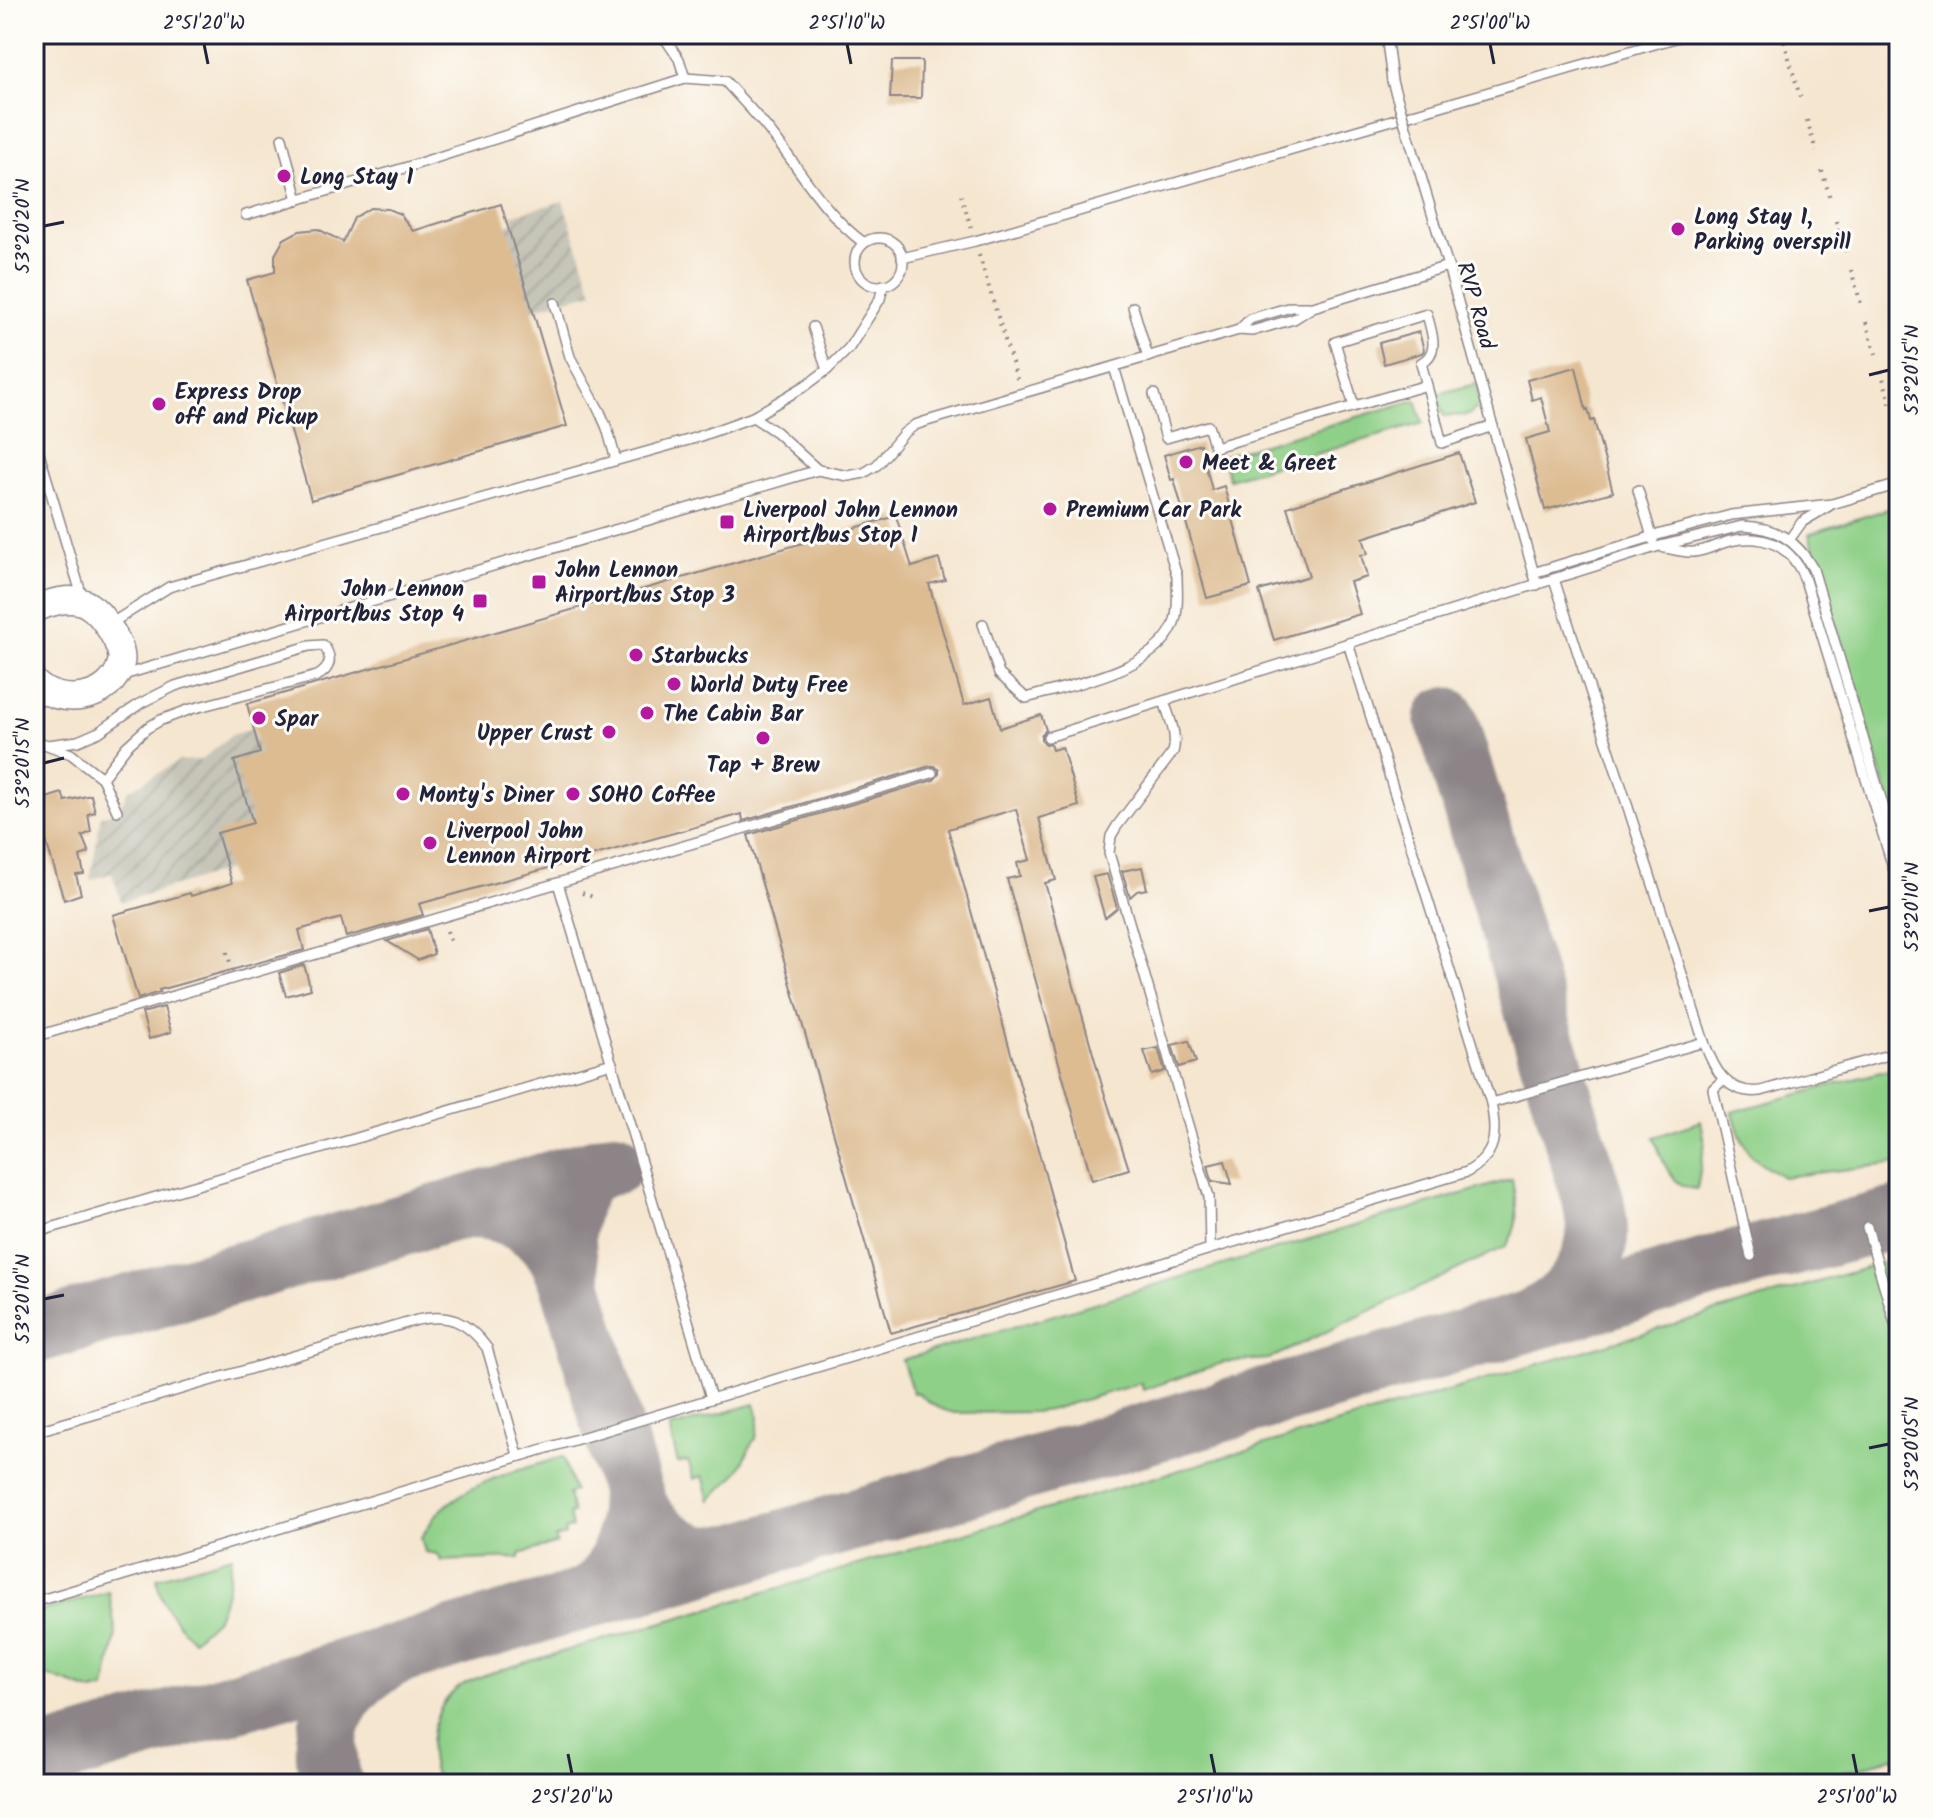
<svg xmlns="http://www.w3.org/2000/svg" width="1933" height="1818" font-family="Kalam,sans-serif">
	<defs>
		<pattern id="industrial-furrows" width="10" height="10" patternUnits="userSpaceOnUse" patternTransform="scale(2)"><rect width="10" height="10" fill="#c6c5b8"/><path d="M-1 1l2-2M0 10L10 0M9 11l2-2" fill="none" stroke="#aaa99f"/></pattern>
	</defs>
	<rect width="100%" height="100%" fill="#fdfcf7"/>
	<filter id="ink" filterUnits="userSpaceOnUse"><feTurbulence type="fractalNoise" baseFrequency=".0125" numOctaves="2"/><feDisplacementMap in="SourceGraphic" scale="16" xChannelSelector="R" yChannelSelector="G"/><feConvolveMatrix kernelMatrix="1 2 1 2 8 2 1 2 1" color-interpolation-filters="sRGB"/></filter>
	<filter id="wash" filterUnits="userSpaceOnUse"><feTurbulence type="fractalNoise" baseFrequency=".006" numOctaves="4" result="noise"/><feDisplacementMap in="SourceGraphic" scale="32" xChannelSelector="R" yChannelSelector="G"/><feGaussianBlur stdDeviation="1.8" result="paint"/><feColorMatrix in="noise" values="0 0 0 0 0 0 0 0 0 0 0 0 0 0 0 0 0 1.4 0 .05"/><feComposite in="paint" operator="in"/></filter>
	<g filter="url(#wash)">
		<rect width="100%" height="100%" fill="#f5e6d0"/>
		<g fill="url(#industrial-furrows)">
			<path d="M563 201 593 292 532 309 507 225 514 223 513 215Z"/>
			<path d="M252 728 260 753 235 761 253 823 218 833 228 870 121 902 112 873 90 880 101 816 117 811 129 790 179 761 201 760 232 735Z"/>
		</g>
		<g fill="#8fd088" stroke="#587962" stroke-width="2">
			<path d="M1476 384 1480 405 1469 415 1444 416 1437 394Z"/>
			<path d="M1416 400 1423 423 1229 479 1222 456Z"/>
			<path d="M1894 507 1899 524V833L1809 534Z"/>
			<path d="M1899 1067V1163L1783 1177 1758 1161 1751 1155 1742 1140 1732 1112Z"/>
			<path d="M1701 1121 1705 1142 1697 1189C1670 1188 1662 1159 1654 1137Z"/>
			<path d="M1512 1179C1516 1204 1522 1226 1505 1247L1269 1359 1225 1362 1143 1390 1141 1383 1049 1410 1034 1412 955 1413C939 1410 929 1403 917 1392L913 1393 902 1360Z"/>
			<path d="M1899 1258V1756L1805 1784H439C423 1754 431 1708 459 1687 467 1681 478 1678 487 1674Z"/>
			<path d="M755 1404 759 1417 756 1438 752 1443 739 1471 710 1500 703 1476 694 1479 688 1461 678 1463 669 1428Z"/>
			<path d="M563 1457 574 1491 568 1494 573 1513 569 1514 572 1528 564 1530 565 1535 555 1538 557 1543 520 1554V1558L441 1561 438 1554 425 1552 421 1538C427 1529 432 1519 439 1512 471 1480 521 1470 563 1457Z"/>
			<path d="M232 1556 227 1592 217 1618 193 1640C175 1623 159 1603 157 1578Z"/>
			<path d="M109 1592 116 1634 105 1689 93 1692 41 1673 34 1667V1613Z"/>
		</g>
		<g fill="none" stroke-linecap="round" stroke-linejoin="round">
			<g stroke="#8c8486" stroke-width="62">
				<path d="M1446 718 1593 1199C1595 1212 1598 1225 1597 1238 1592 1273 1567 1304 1535 1318"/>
				<path d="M458 1210C492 1203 532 1220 553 1247 562 1259 567 1273 572 1286 565 1256 560 1228 573 1198 576 1191 579 1181 585 1176 589 1172 597 1169 602 1167"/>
				<path d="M572 1286 631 1490"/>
				<path d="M34 1333 615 1163"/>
				<path d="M575 1602C583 1598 592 1596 598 1590 627 1564 630 1527 631 1490 634 1498 637 1506 641 1513 650 1531 682 1553 701 1556 711 1558 723 1555 733 1555"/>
				<path d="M34 1761 1716 1266 1899 1217"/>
				<path d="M332 1784C316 1729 337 1686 387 1659"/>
			</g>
		</g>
		<g id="blocks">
			<g fill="#ddbc92">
				<path d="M892 61H922L921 98H890Z"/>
				<path d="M501 204 567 426 311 500 247 280 275 272V255L284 239 299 231 318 229 343 242 354 218 370 208 388 209 400 214 413 231Z"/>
				<path d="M1419 332 1424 350 1422 353 1384 364 1379 343Z"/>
				<path d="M1576 367 1586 410 1588 409 1591 421 1594 420 1613 492 1545 510 1526 439 1550 432 1541 397 1532 400 1527 380Z"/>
				<path d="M1200 444 1212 490 1224 486 1251 586 1207 598 1174 479 1171 480 1164 455Z"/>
				<path d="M1459 453 1475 502 1363 538 1368 554 1361 555 1367 577 1350 582 1360 614 1274 640 1259 591 1309 576 1287 507Z"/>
				<path d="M896 516 912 567 939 559 945 580 929 584 964 705 991 697 1000 728 1041 715 1046 730 1041 735V740L1046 744H1050L1052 750 1062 747 1079 806 1039 818 1056 880 1045 883 1103 1089 1129 1169 1092 1180 1007 879 1020 876 1017 863 1030 860 1016 809 948 829 1075 1281 891 1333 748 835 934 780 939 774V770L934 766H930L743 821 742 814 419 904 423 915 346 937 341 918 299 930 304 950 159 990 160 992 138 999 113 915 190 893 191 896 232 883 217 833 253 823 234 761 260 753 247 704Z"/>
				<path d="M62 793 65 801 91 795 95 812 88 814 91 832 82 836 89 853 80 856 84 874 76 875 81 894 64 900 34 802Z"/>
				<path d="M1142 867 1147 889 1137 891 1130 897 1122 871Z"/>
				<path d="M1107 874 1117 908 1105 918 1093 877Z"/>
				<path d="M427 929 434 954 418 960 387 941Z"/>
				<path d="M304 965 311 989 286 996 279 973Z"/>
				<path d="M164 1007 171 1032 149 1039 142 1013Z"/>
				<path d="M1189 1041 1196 1062 1179 1067 1172 1045Z"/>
				<path d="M1158 1048 1165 1071 1152 1075 1144 1051Z"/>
				<path d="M1225 1161 1232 1184 1212 1181 1208 1165Z"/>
			</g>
		</g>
	</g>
	<g filter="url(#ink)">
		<use href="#blocks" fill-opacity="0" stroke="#8c8486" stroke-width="2"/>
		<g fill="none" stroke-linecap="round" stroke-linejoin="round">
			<g stroke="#8c8486" stroke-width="12">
				<g id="lane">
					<path d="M662 34 679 59 685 78"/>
					<path d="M1386 34 1392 81"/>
					<path d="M282 138 298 200"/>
					<path d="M1416 160 1448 266 1537 585"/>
					<path d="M246 215 401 169 685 78 725 81C740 98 757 115 771 133 800 169 826 216 864 243"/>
					<circle cx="879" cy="262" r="24"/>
					<path d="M902 258 975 241 1689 34"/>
					<path d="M555 303 570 357 600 412 607 428 616 460"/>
					<path d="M1133 307 1148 357"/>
					<path d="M813 327 827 370"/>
					<path d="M1239 330 1250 319 1291 307H1309"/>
					<path d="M1154 394 1166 438 1208 426 1215 447 1427 385"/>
					<path d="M1354 406 1335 342 1427 314C1431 332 1441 352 1421 363L1442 443 1493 426"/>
					<path d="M753 417 776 432 818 470 848 476 864 473 877 465 904 433 915 425 927 421 1239 330 1252 331 1294 319 1313 307 1448 266"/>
					<path d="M37 446 81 593 85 599"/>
					<path d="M1638 490 1653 540"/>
					<path d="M1789 540 1802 522 1829 506"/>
					<path d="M1664 548C1673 549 1685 553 1694 552 1706 551 1718 544 1730 541 1765 533 1792 546 1805 580L1899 887"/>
					<path d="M1533 573 1661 534 1731 515 1832 504 1899 484"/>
					<path d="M1554 579 1704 1042C1714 1069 1726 1095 1761 1091L1899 1052"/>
					<path d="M110 624 169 587 692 439 753 417 808 384 827 370 849 348 880 299 883 285"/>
					<path d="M983 624 999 674 1026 698C1069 685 1161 670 1175 620 1179 606 1177 590 1177 576L1114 367"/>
					<path d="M120 676 818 470"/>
					<path d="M1164 701C1169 717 1178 735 1173 752L1117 826 1111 836 1109 853 1209 1197 1210 1248"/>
					<path d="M1048 737 1656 547 1742 526C1776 527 1797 540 1813 569L1899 859"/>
					<path d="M34 740 71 754 102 778 117 811"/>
					<path d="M48 745 78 741 99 732 141 703 175 686 309 646 323 645C333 657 331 669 317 676L191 709 161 720 147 728 126 747 102 778"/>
					<path d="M558 883 711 1398"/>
					<path d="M34 994 36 1000 34 1001"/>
					<path d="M34 1037 932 773"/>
					<path d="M1724 1079 1713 1089 1751 1256"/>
					<path d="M1491 1103 1704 1042"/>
					<path d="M1867 1227 1899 1337"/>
					<path d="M34 1233 612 1063"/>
					<path d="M34 1432 417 1320C449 1313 467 1321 487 1348L518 1455"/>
					<path d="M34 1602 1467 1172C1497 1155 1497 1134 1491 1103L1348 643"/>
				</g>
			</g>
			<g stroke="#8c8486" stroke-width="29">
				<path id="secondary" d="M34 610C49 602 73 595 88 605 102 613 125 647 121 663 112 701 58 708 34 682"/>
			</g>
			<g stroke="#8c8486" stroke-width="4" stroke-dasharray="2 6" stroke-linecap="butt">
				<path d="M1782 34 1801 100"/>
				<path d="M1807 120 1816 151"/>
				<path d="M1822 171 1831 201"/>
				<path d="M961 195 971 227"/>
				<path d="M1836 221 1846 252"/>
				<path d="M979 255 1017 379"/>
				<path d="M1851 270 1861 304"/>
				<path d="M1866 322 1876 354"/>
				<path d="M1881 371 1891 406"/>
				<path d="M582 893 593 897"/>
				<path d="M447 931 450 941"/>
				<path d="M227 952 231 966"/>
			</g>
			<use href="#lane" stroke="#fff" stroke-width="9"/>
			<use href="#secondary" stroke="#fff" stroke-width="26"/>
			<g stroke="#8c8486" stroke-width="12" stroke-linecap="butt">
				<path id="lane-bridge" d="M1392 81 1416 160"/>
			</g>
			<use href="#lane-bridge" stroke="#fff" stroke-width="9"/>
		</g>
	</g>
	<path fill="none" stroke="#22223b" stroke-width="3" d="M204 44 208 64M847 44 851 64M1490 44 1494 64M44 226 64 222M1869 375 1889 370M44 763 64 758M1869 911 1889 907M44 1299 64 1295M1869 1448 1889 1444M568 1754 572 1774M1211 1754 1215 1774M1853 1754 1857 1774"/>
	<g fill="#b5179e" stroke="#fdfcf7" stroke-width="3">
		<circle cx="284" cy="176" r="8"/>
		<circle cx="1678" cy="229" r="8"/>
		<circle cx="159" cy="404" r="8"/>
		<circle cx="1186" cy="462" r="8"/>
		<circle cx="1050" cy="509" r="8"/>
		<rect x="719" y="514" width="16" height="16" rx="4"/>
		<rect x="531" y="574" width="16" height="16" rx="4"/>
		<rect x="472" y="593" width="16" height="16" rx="4"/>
		<circle cx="636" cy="655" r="8"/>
		<circle cx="674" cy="684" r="8"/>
		<circle cx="647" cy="713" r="8"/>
		<circle cx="259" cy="718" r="8"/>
		<circle cx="609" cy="732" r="8"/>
		<circle cx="763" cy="738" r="8"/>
		<circle cx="403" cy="794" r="8"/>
		<circle cx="573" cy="794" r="8"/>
		<circle cx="430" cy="843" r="8"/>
	</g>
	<g text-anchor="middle" stroke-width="6" stroke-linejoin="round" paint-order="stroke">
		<g font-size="22" font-weight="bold" fill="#22223b" stroke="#fdfcf7" text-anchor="start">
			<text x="300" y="184">Long Stay 1</text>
			<text x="1694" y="224">Long Stay 1,<tspan x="1694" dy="25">Parking overspill</tspan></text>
			<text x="175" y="399">Express Drop<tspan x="175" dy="25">off and Pickup</tspan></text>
			<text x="1202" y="470">Meet &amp; Greet</text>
			<text x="743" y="517">Liverpool John Lennon<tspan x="743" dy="25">Airport/bus Stop 1</tspan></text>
			<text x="1066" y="517">Premium Car Park</text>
			<text x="555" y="577">John Lennon<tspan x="555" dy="25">Airport/bus Stop 3</tspan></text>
			<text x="464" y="596" text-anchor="end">John Lennon<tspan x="464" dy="25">Airport/bus Stop 4</tspan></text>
			<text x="652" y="663">Starbucks</text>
			<text x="690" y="692">World Duty Free</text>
			<text x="663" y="721">The Cabin Bar</text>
			<text x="275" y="726">Spar</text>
			<text x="593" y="740" text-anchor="end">Upper Crust</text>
			<text x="763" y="772" text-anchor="middle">Tap + Brew</text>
			<text x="419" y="802">Monty's Diner</text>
			<text x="589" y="802">SOHO Coffee</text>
			<text x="446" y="838">Liverpool John<tspan x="446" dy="25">Lennon Airport</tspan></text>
		</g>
		<g font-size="22" fill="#22223b" stroke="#fdfcf7">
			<text transform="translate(1477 305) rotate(74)" y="8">RVP Road</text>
		</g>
	</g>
	<rect width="1933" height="1818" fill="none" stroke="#fdfcf7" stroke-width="88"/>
	<rect x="44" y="44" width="1845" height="1730" fill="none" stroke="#22223b" stroke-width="3"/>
	<g font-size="20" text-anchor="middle" fill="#22223b">
		<text x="204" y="29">2°51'20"W</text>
		<text x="847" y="29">2°51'10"W</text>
		<text x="1490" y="29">2°51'00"W</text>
		<text transform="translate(22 226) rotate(-90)" y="7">53°20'20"N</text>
		<text transform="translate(1911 370) rotate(-90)" y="7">53°20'15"N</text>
		<text transform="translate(22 763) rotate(-90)" y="7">53°20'15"N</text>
		<text transform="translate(1911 907) rotate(-90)" y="7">53°20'10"N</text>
		<text transform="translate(22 1299) rotate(-90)" y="7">53°20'10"N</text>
		<text transform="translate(1911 1444) rotate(-90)" y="7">53°20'05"N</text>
		<text x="572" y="1803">2°51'20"W</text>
		<text x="1215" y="1803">2°51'10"W</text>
		<text x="1857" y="1803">2°51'00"W</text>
	</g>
</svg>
